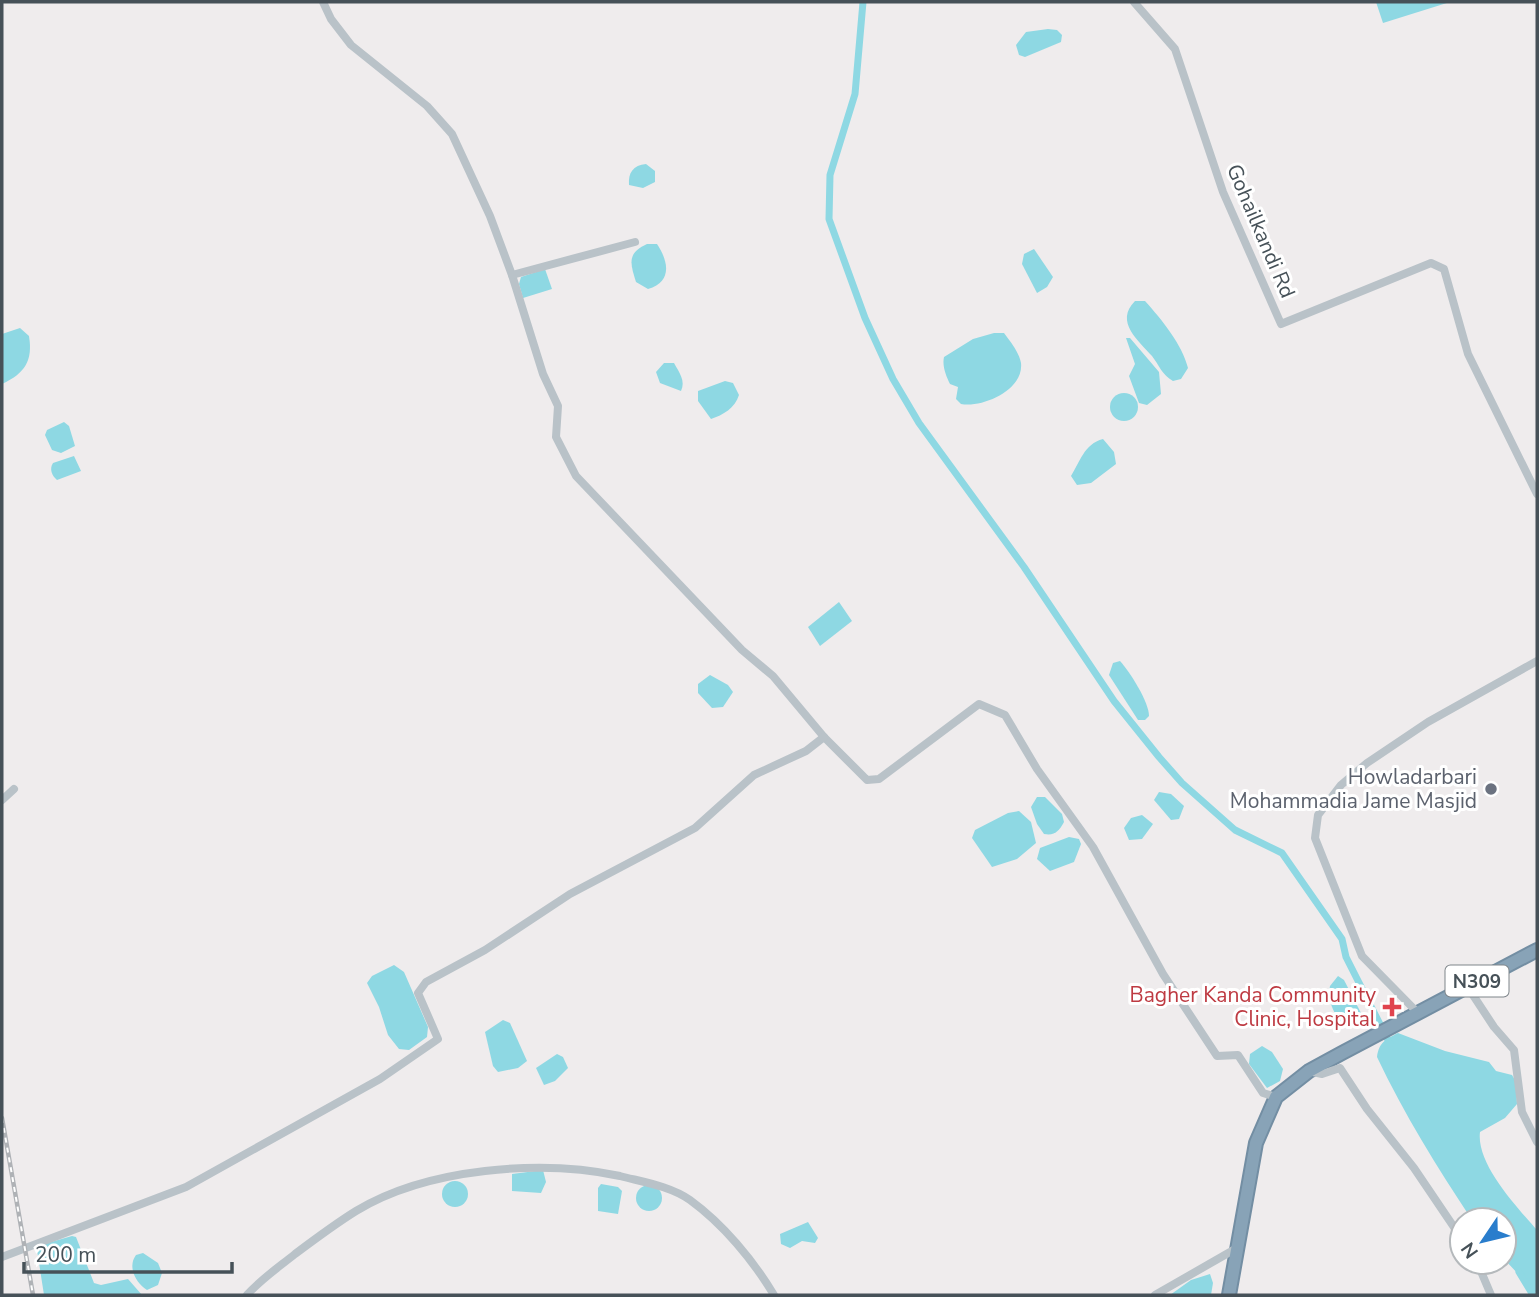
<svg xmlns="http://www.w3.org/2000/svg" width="1539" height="1297" font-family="'Nunito Sans',sans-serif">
	<rect width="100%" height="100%" fill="#efeced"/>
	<g fill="#8ed8e3">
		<path d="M1376 2H1450L1383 23Z"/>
		<path d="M1048 29 1057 30 1062 35 1061 42 1025 57 1019 55 1016 45 1026 32Z"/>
		<path d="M646 164 655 171V182L643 188 629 185C628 173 633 165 646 164Z"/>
		<path d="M647 244H657C669 262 672 282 648 289L636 282C630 263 627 253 647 244Z"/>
		<path d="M1034 249 1053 277 1047 287 1037 293 1022 264 1024 254Z"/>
		<path d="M545 269 552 289 523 298 519 284 521 277Z"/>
		<path d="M1135 301H1145C1162 320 1182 344 1188 368L1181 379 1173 381C1162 375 1159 365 1152 356 1139 341 1114 322 1135 301Z"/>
		<path d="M20 328 29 336C33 361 25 373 2 384V334Z"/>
		<path d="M994 333H1004C1010 341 1019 352 1021 363 1024 390 983 408 961 404L956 399 958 387 950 384C946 376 942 366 944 357L973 339Z"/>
		<path d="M1126 338H1130L1159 372 1161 394 1147 405 1139 403 1129 376 1135 364Z"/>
		<path d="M664 363H674C679 372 686 381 681 391L660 383 656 372Z"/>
		<path d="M725 381 733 383 739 395C735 408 723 415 711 419L698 401V391Z"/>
		<circle cx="1124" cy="407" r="14"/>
		<path d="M64 422 69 426 75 446 61 453 52 450 45 435 47 430Z"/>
		<path d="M1103 439 1114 452 1116 464 1091 483 1077 485 1071 476C1080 462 1084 444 1103 439Z"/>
		<path d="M74 456 81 471 57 480C52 476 49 469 53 463Z"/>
		<path d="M839 602 852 621 820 646 808 627Z"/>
		<path d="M1120 661C1130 672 1149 702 1149 716L1145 720H1138L1109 675 1113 663Z"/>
		<path d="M710 675 728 685 733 692 723 707 712 708 698 693V684Z"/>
		<path d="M1159 792 1171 794 1184 806 1179 819 1171 820 1154 800Z"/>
		<path d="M1037 797H1045L1062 814 1064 822C1059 831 1055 836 1044 834L1037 824 1031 807Z"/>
		<path d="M1019 811 1031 822 1036 843 1017 859 992 867 972 838 975 830 1008 813Z"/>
		<path d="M1142 815 1153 824 1142 839 1129 840 1124 828 1131 818Z"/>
		<path d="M1069 837 1079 839 1081 844 1074 862 1050 871 1037 859 1040 848Z"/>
		<path d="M394 965 404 972 428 1027 427 1037 409 1050 399 1049 388 1035 379 1007 367 983 372 976Z"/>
		<path d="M1338 976 1344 980 1361 1013 1346 1023 1340 1022C1333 1011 1327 999 1330 986Z"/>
		<path d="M503 1020 510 1023 527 1061 518 1068 498 1072 493 1066 485 1032Z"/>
		<path d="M1398 1033 1445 1051 1489 1062 1496 1071 1512 1075 1516 1082 1517 1104 1505 1118 1480 1132C1476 1164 1517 1207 1537 1230V1294L1504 1259V1220H1472C1437 1167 1404 1114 1377 1057 1379 1042 1386 1039 1398 1033Z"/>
		<path d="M1262 1046 1272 1052 1283 1069 1280 1081 1267 1088 1249 1064 1250 1054Z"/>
		<path d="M557 1054 563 1057 568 1068 555 1081 544 1085 536 1068Z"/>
		<path d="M543 1170 546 1182 541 1193 512 1191V1174Z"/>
		<circle cx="455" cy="1194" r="13"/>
		<path d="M601 1184 618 1187 622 1191 618 1214 598 1211V1188Z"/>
		<circle cx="649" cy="1198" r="13"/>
		<path d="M808 1222 818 1238 815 1243 802 1241 790 1248 781 1244 780 1234Z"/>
		<path d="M72 1236 76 1237 94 1283 101 1285 128 1279 142 1295H44L37 1250 44 1244Z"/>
		<path d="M143 1253 158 1263 162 1273 158 1285 147 1290C136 1283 127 1267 136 1255Z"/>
		<path d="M1210 1274 1213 1283 1211 1295H1170L1191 1280Z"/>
	</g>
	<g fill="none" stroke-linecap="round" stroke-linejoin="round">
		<g stroke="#8ed8e3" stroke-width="7">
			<path d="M863 2 855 94 830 175 829 219 865 318 893 379 919 423 1024 567 1114 701 1159 757 1182 783 1235 830 1282 853 1342 939 1346 957 1391 1046"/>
			<path d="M1519 1272 1533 1295"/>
		</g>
		<g stroke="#738ea3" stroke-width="16">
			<path id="highway" d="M1229 1295 1256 1143 1276 1097 1309 1071 1342 1053 1537 950"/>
		</g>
		<g stroke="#b9c2c8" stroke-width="8">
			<path d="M323 2 331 19 351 45 427 106 452 134 490 216 512 275 543 374 558 406 556 437 576 476 742 650 773 676 824 737 867 780 879 779 979 704 1005 715 1037 769 1093 847 1163 974 1217 1056 1238 1055 1263 1093 1276 1097"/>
			<path d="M1134 2 1175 49 1223 192 1281 324 1431 263 1444 269 1468 354 1537 494"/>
			<path d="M512 275 635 242"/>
			<path d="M2 800 14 789"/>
			<path d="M1467 986 1494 1027 1514 1050 1522 1112 1537 1142"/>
			<path d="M1417 1012 1362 956 1315 838 1318 815 1341 785 1367 763 1428 722 1537 661"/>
			<path d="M1309 1071 1322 1074 1340 1068 1367 1109 1414 1168 1462 1239"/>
			<path d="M2 1257 186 1187 380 1079 438 1039 418 993 426 982 485 950 570 894 695 828 754 775 806 751 824 737"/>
			<path d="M1477 1262 1491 1295"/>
			<path d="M247 1295C261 1279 279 1267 295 1254 315 1239 335 1224 356 1211 427 1168 541 1159 620 1176 643 1182 670 1186 690 1200 723 1224 753 1260 774 1295"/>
			<path d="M1155 1295 1237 1248"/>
		</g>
		<use href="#highway" stroke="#88a3b7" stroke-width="12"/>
		<g stroke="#afb2b6" stroke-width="4.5">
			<path id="rail" d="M2 1118 33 1295"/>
		</g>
		<use href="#rail" stroke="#fff" stroke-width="2" stroke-dasharray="5" stroke-linecap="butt"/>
	</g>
	<circle fill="#6b7280" stroke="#fff" stroke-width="2.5" cx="1491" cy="789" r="7"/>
	<path fill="#e0444e" stroke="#fff" stroke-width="2.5" d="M1388.5 996.5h7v7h7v7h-7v7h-7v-7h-7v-7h7z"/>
	<g text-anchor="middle" stroke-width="6" stroke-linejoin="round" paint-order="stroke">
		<rect fill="#fff" stroke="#7e858a" stroke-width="2" x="1445.5" y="965.5" width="63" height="31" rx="5"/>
		<g font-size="19" font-weight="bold" fill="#465158">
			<text x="1477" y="988">N309</text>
		</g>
		<g font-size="21" fill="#465158" stroke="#fff">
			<text transform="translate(1261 231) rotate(67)" y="7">Gohailkandi Rd</text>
		</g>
		<g font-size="21" fill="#5b616d" stroke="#fff" text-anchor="end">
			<text x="1477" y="784">Howladarbari<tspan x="1477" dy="24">Mohammadia Jame Masjid</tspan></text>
		</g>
		<g font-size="21" fill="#be3a42" stroke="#fff" text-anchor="end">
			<text x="1376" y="1002">Bagher Kanda Community<tspan x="1376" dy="24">Clinic, Hospital</tspan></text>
		</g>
	</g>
	<rect width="1539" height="1297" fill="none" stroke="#465158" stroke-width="7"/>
	<g transform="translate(1483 1241) rotate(235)"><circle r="33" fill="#ffffff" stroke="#b5b9bc" stroke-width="2"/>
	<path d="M0-5L12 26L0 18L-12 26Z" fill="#297dcc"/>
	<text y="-10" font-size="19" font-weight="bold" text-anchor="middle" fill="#465158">N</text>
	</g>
	<path d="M24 1262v10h208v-10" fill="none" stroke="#465158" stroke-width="3.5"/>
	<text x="35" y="1262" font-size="21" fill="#465158" stroke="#ffffff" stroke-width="5" paint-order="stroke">200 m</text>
</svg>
